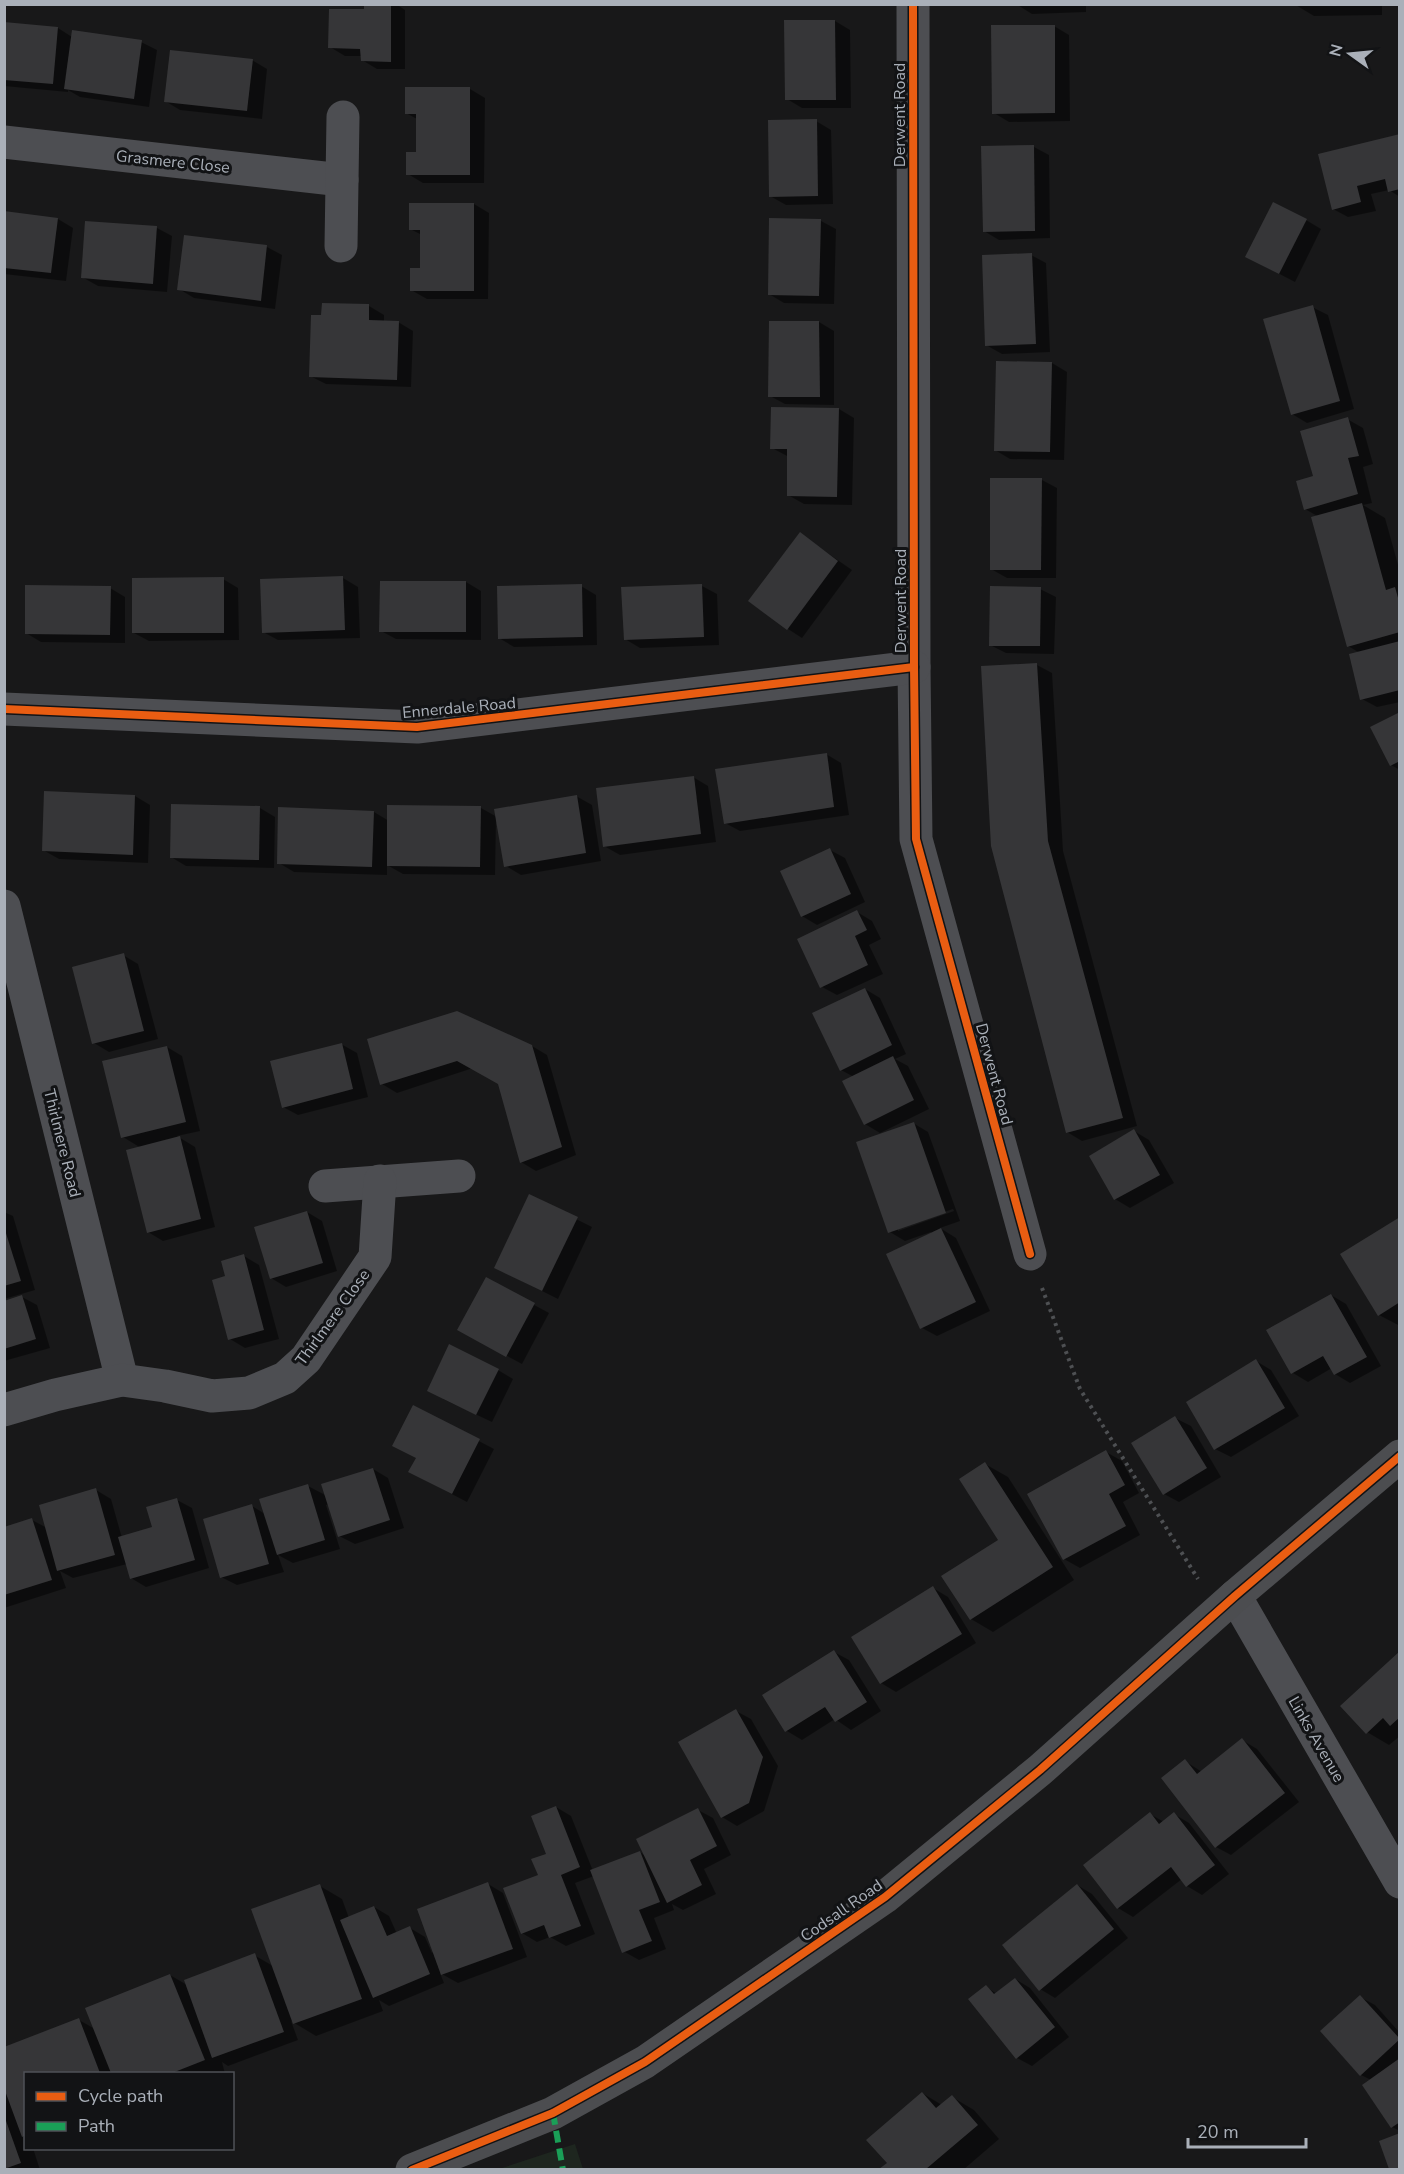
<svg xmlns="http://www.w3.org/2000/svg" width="1404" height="2174" font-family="'Nunito Sans',sans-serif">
	<rect width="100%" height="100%" fill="#181819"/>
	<path fill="#1e261f" d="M575 2144 583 2169H499Z"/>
	<g fill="#0007" fill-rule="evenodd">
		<path d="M365 4H396L405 10V69H377L362 60V56H345L330 47 365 10Z"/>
		<path d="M1016 4H1086V12L1032 14Z"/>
		<path d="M1294 4H1382V15L1314 16Z"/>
		<path d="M835 21 850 30 851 108H802L787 99Z"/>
		<path d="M4 23 58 28 72 37 141 42 157 50 149 107 80 97 68 90V92L4 86Z"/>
		<path d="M1054 26 1069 35 1070 121 1009 122 994 113Z"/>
		<path d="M252 60 267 69 262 119 180 110 165 101Z"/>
		<path d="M470 89 485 98 484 183H423L408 174 417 153V119L406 113Z"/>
		<path d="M816 121 831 130 833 204 786 205 770 196Z"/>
		<path d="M1400 136V197L1389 190 1371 194 1376 211 1348 217 1333 209Z"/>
		<path d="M1034 147 1049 155 1050 238 999 240 984 231Z"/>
		<path d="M474 204 489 213 488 299H427L411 290 421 269 422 235 410 229Z"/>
		<path d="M4 213 58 219 73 228 66 281 4 274Z"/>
		<path d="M770 220 821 221 836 229 834 304 784 303 769 294Z"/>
		<path d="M1306 220 1321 229 1295 282 1262 265Z"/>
		<path d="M157 228 172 236 167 292 98 286 82 277Z"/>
		<path d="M267 247 282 255 275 309 194 298 179 289Z"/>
		<path d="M1031 255 1046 263 1050 352 1002 354 986 345Z"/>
		<path d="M369 306 384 315V322H398L413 331 411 387 326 384 310 376 323 317Z"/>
		<path d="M1312 307 1328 315 1354 409 1307 423 1292 414Z"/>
		<path d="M770 322H819L834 331V405L785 404 770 396Z"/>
		<path d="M1052 363 1067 372 1064 460 1010 459 995 450Z"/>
		<path d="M773 408 839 409 854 418 852 505 804 504 788 495 789 457 772 448Z"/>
		<path d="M1347 419 1363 428 1373 464 1363 467 1372 503 1363 505 1385 518 1400 572V702L1377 707 1362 699 1360 653 1348 646 1319 517 1305 509 1314 477Z"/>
		<path d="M1042 480 1057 488 1056 578H1007L991 569Z"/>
		<path d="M800 534 852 570 802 638 788 629Z"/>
		<path d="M343 578 358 587 360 638 278 640 263 632Z"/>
		<path d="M223 579 238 588 239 640 149 641 134 633Z"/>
		<path d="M466 582 481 591V640L396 639 381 631Z"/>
		<path d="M581 586 596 595 597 645 514 647 499 638Z"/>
		<path d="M702 586 717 594 719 645 640 648 625 639Z"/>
		<path d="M110 588 125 597V643L41 642 26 633Z"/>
		<path d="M1040 589 1056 597 1054 654 1006 653 990 645Z"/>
		<path d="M1037 665 1052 673 1063 851 1137 1126 1082 1141 1067 1132 992 846Z"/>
		<path d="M1400 713V770L1391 765Z"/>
		<path d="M826 754 841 763 849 815 740 831 725 823Z"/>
		<path d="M693 777 708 786 716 842 620 855 604 846Z"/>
		<path d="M135 796 150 805 148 863 59 859 43 850Z"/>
		<path d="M576 796 592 805 601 861 521 875 506 866 496 818 495 875 403 874 387 865V875L294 872 279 863 374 812 389 821 481 808 497 817Z"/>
		<path d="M260 808 275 817 274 868 186 866 171 857Z"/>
		<path d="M830 850 845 858 865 902 817 925 802 916Z"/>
		<path d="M857 912 872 921 881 939 869 945 883 974 837 995 822 987Z"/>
		<path d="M123 955 138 964 158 1039 109 1052 94 1043Z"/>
		<path d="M865 989 880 998 906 1054 895 1059 908 1066 929 1109 880 1133 865 1124 854 1077 841 1070Z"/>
		<path d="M369 1040 532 1046 547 1055 576 1155 536 1171 521 1162 499 1083 473 1068 397 1093 382 1084Z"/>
		<path d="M341 1044 357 1053 368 1097 298 1115 283 1107Z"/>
		<path d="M167 1047 182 1056 200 1131 177 1136 195 1147 215 1227 163 1241 148 1232 141 1148 123 1137Z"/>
		<path d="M913 1123 928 1132 960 1221 940 1228 956 1238 990 1311 937 1336 922 1328 931 1232 905 1241 890 1232ZM953 1209 954 1211 898 1231V1228Z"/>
		<path d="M1134 1131 1149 1140 1174 1183 1130 1208 1115 1199Z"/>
		<path d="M530 1196 592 1227 558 1299 496 1268Z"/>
		<path d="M4 1212 13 1216 35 1290 4 1299Z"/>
		<path d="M307 1212 322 1221 337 1271 286 1287 271 1278Z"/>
		<path d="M1400 1219V1326L1379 1315Z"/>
		<path d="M244 1256 259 1265 279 1339 245 1348 230 1339 227 1277Z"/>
		<path d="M486 1279 549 1313 522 1364 474 1338Z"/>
		<path d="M1331 1295 1346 1304 1381 1366 1350 1383 1335 1374 1332 1368 1308 1382 1293 1373 1268 1330Z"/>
		<path d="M22 1297 37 1305 50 1348 4 1361V1302Z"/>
		<path d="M1256 1361 1271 1370 1299 1416 1231 1457 1215 1449Z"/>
		<path d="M498 1370 513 1379 492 1422 443 1399Z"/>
		<path d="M414 1407 494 1449 467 1502 425 1480Z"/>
		<path d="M1175 1418 1191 1426 1221 1477 1179 1502 1164 1494Z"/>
		<path d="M1106 1452 1122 1461 1139 1493 1123 1502 1140 1535 1080 1568 1064 1559Z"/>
		<path d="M985 1464 1008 1477 1074 1580 993 1632 971 1619 1000 1540Z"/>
		<path d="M373 1469 388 1478 404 1528 355 1544 339 1536 329 1504 326 1505 340 1549 293 1563 278 1555 284 1572 237 1585 221 1577 252 1506 265 1514 308 1486 327 1496Z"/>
		<path d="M96 1490 111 1499 122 1538 154 1528 177 1500 192 1508 209 1568 146 1587 131 1578 127 1564 73 1578 60 1571 66 1588 4 1608V1537L32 1520 47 1528Z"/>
		<path d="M933 1588 948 1597 976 1643 896 1692 881 1683Z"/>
		<path d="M834 1652 849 1660 881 1711 851 1730 835 1719 802 1740 787 1731 765 1696Z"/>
		<path d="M1400 1653V1736L1389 1745 1367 1732Z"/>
		<path d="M736 1711 751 1719 778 1766 764 1811 737 1826 722 1817Z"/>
		<path d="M1242 1740 1257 1749 1299 1802 1231 1855 1216 1847 1185 1761 1202 1772Z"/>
		<path d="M556 1807 571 1816 593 1871 640 1852 645 1856 698 1810 713 1818 731 1855 704 1869 716 1894 683 1910 672 1904 674 1910 654 1918 666 1949 639 1960 623 1951 594 1876 575 1883 595 1934 566 1946 550 1937 537 1942 522 1933 548 1854Z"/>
		<path d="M1150 1814 1164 1822 1174 1814 1189 1823 1229 1874 1202 1895 1187 1886 1182 1879 1133 1917 1118 1908Z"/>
		<path d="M488 1884 503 1893 527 1957 458 1983 440 1973 444 1983 389 2006 379 2000 383 2011 316 2036 291 2021 298 2040 228 2066 222 2062 225 2074H26V2148H33L40 2170H4V2048L79 2020 95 2029 170 1975 187 1985 254 1955 273 1966 320 1886 342 1899 349 1918 374 1907 389 1916 397 1934 410 1928 425 1937 432 1953Z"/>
		<path d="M1077 1885 1092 1894 1128 1938 1055 1998 1040 1989Z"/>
		<path d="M1015 1979 1030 1988 1069 2037 1032 2066 1017 2058 986 1987 997 1994Z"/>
		<path d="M1360 1997 1375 2005 1400 2033V2131L1392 2127 1371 2080 1361 2075Z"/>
		<path d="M922 2093 942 2105 952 2097 974 2110 999 2139 963 2170H881L889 2163Z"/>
	</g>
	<g fill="#363638">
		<path d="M364 4H391V62L361 61 360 49 328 48 329 9H364Z"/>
		<path d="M784 20H835L836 100H785Z"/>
		<path d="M4 22 58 27 53 84 4 80Z"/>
		<path d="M991 25H1055V113L992 114Z"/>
		<path d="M72 30 142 40 134 99 64 89Z"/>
		<path d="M170 50 253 59 247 111 164 102Z"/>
		<path d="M405 87H470V175H406V152H416V114H405Z"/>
		<path d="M817 119 818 196 769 197 768 120Z"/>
		<path d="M1400 134V189L1388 192 1385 179 1357 186 1361 202 1332 210 1318 154Z"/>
		<path d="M1034 145 1035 231 983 232 981 146Z"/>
		<path d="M1273 202 1307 219 1279 274 1245 257Z"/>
		<path d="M409 203H474V291H410V268H420V230H409Z"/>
		<path d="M4 211 58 218 51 273 4 268Z"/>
		<path d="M769 218 821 219 819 296 768 295Z"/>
		<path d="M85 221 157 226 153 284 81 278Z"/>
		<path d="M184 235 267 245 261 301 177 290Z"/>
		<path d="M1032 253 1036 344 985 346 982 255Z"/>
		<path d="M322 303 369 304V320L399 321 397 380 309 377 311 315H321Z"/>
		<path d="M1313 305 1340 401 1291 415 1263 319Z"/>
		<path d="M769 321H819L820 397H768Z"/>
		<path d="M996 361 1052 362 1050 452 994 451Z"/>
		<path d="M771 407 839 408 837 497 787 496V449H770Z"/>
		<path d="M1348 417 1359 456 1348 458 1358 494 1304 510 1296 481 1313 476 1300 431Z"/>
		<path d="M990 478H1042L1041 570H990Z"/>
		<path d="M1362 503 1386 590 1395 587 1400 605V632L1347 647 1311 517Z"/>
		<path d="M800 532 838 561 787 630 748 601Z"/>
		<path d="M343 576 345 630 262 633 260 579Z"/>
		<path d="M224 577V633H132V578Z"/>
		<path d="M380 581H466V632H379Z"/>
		<path d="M582 584 583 637 498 639 497 586Z"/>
		<path d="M702 584 704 637 624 640 621 587Z"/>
		<path d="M25 585 111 586 110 635 25 634Z"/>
		<path d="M990 586 1041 587 1040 646H989Z"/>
		<path d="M1400 641V690L1360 700 1349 654Z"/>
		<path d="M1037 663 1048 841 1123 1118 1066 1133 991 846 981 666Z"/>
		<path d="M1400 712V761L1390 766 1370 727Z"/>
		<path d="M827 753 834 807 724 824 715 769Z"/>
		<path d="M694 776 701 834 603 847 596 788Z"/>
		<path d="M44 791 135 795 133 855 42 851Z"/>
		<path d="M577 795 586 853 504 867 494 809Z"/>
		<path d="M171 804 260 806 259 860 170 858Z"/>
		<path d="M387 805 481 806 480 867 387 866Z"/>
		<path d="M278 807 374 811 372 867 277 864Z"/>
		<path d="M830 848 851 894 801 917 780 871Z"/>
		<path d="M857 910 867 930 855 936 868 965 820 988 797 939Z"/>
		<path d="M124 953 144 1031 92 1044 72 967Z"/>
		<path d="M865 988 892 1045 840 1071 812 1013Z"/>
		<path d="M457 1011 532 1045 562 1147 520 1163 498 1084 457 1061 380 1085 367 1039Z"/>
		<path d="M342 1043 353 1089 282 1108 270 1061Z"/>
		<path d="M167 1046 186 1122 121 1138 102 1061Z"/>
		<path d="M893 1056 914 1100 864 1125 842 1081Z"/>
		<path d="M914 1122 946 1213 888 1233 856 1142Z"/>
		<path d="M1134 1129 1160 1175 1114 1200 1089 1156Z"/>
		<path d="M180 1136 201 1219 147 1233 126 1150Z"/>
		<path d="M529 1194 578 1217 542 1291 494 1268Z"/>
		<path d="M307 1211 323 1263 270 1279 254 1227Z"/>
		<path d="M1400 1217V1302L1378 1316 1340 1254Z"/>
		<path d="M941 1228 976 1302 920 1329 886 1254Z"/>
		<path d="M5 1230 21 1281 4 1286V1231Z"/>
		<path d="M244 1254 264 1330 228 1340 212 1280 225 1276 221 1261Z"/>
		<path d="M486 1277 535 1303 506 1357 457 1330Z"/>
		<path d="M1331 1294 1367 1357 1334 1375 1323 1356 1291 1374 1266 1330Z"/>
		<path d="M22 1295 36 1339 4 1349V1301Z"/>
		<path d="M449 1344 499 1369 476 1415 427 1391Z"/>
		<path d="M1256 1359 1285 1408 1214 1450 1186 1402Z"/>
		<path d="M413 1405 480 1439 452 1494 408 1472 416 1458 392 1446Z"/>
		<path d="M1175 1416 1207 1468 1163 1495 1131 1443Z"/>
		<path d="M1106 1450 1125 1485 1109 1494 1126 1526 1063 1560 1027 1494Z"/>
		<path d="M985 1462 1053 1567 970 1620 941 1576 998 1540 959 1479Z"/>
		<path d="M373 1468 390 1520 338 1537 321 1484Z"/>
		<path d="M308 1484 325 1540 277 1555 259 1499Z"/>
		<path d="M96 1488 115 1555 57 1571 39 1505Z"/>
		<path d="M177 1498 195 1560 130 1579 118 1537 152 1527 146 1507Z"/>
		<path d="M252 1504 269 1564 220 1578 203 1519Z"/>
		<path d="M32 1518 52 1580 4 1595V1527Z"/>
		<path d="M933 1586 962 1634 880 1684 851 1637Z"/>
		<path d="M834 1650 867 1702 835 1722 825 1707 785 1732 762 1695Z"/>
		<path d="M1400 1651V1717L1390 1726 1383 1718 1366 1734 1340 1706Z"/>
		<path d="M736 1709 763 1757 749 1803 721 1818 678 1742Z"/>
		<path d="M1242 1738 1285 1793 1215 1848 1161 1778 1185 1759 1197 1774Z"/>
		<path d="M556 1806 580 1867 561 1875 581 1926 549 1938 544 1925 521 1934 503 1888 538 1875 531 1859 546 1854 531 1816Z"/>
		<path d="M698 1808 717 1846 690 1860 702 1885 667 1903 636 1839Z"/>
		<path d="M1150 1812 1159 1824 1174 1812 1215 1865 1186 1887 1171 1867 1117 1909 1083 1865Z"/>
		<path d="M640 1851 660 1902 639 1910 652 1941 622 1953 590 1870Z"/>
		<path d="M488 1882 513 1949 441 1975 417 1909Z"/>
		<path d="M320 1884 362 1999 293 2024 251 1909Z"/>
		<path d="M1077 1884 1114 1929 1039 1991 1002 1945Z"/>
		<path d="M374 1906 387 1936 410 1926 430 1974 373 1998 340 1920Z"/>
		<path d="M255 1953 284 2032 212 2058 184 1980Z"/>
		<path d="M170 1974 205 2060 172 2073H111L85 2008Z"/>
		<path d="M1015 1978 1055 2027 1016 2059 968 1999 986 1985 994 1994Z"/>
		<path d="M1360 1995 1400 2039 1360 2076 1320 2031Z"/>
		<path d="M79 2018 100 2073H26V2135L22 2137 4 2088V2047Z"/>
		<path d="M1400 2058V2122L1391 2128 1362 2085Z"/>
		<path d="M922 2092 936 2108 952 2095 978 2125 926 2169H879L887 2163 866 2140Z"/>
		<path d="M5 2118 21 2163 4 2169V2119Z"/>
		<path d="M1400 2133V2169H1389L1379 2141Z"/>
	</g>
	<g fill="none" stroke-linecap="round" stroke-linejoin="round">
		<path stroke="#4e5053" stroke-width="4" stroke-dasharray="3 4.5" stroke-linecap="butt" d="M1042 1288 1080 1389 1198 1579"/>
		<g stroke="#4d4e52" stroke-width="33">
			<path d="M913 4 914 667 916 839 1030 1254"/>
			<path d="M4 142 342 180"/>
			<path d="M341 246 343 117"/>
			<path d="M4 709 417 727 914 667"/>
			<path d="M4 906 122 1380"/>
			<path d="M325 1186 459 1176"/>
			<path d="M4 1410 55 1395 122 1380 165 1386 212 1396 249 1393 285 1378 306 1359 375 1257 380 1181"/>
			<path d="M1235 1596 1400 1882"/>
		</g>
		<path stroke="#4c4d50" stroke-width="33" d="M412 2170 553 2113 645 2062 885 1897 1040 1770 1235 1596 1400 1456"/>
		<path stroke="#1a9f57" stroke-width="6" stroke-dasharray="12 6" stroke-linecap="butt" d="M553 2113 563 2170"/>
		<g stroke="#121315" stroke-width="11">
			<g id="cycleway">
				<path d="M913 4 914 667 916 839 1030 1254"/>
				<path d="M4 709 417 727 914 667"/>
				<path d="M412 2170 553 2113 645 2062 885 1897 1040 1770 1235 1596 1400 1456"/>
			</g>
		</g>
		<use href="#cycleway" stroke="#e95d12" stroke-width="8"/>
	</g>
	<g text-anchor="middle" stroke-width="6" stroke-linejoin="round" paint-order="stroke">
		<g font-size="16" fill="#aab0b9" stroke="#121315">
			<text transform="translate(899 115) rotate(-90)" y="6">Derwent Road</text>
			<text transform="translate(173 161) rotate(6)" y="6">Grasmere Close</text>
			<text transform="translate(900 601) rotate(-90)" y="6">Derwent Road</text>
			<text transform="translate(459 707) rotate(-5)" y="6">Ennerdale Road</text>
			<text transform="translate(995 1074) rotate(75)" y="6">Derwent Road</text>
			<text transform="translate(63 1143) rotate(76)" y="6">Thirlmere Road</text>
			<text transform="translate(332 1317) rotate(-54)" y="6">Thirlmere Close</text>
			<text transform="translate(1317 1739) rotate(60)" y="6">Links Avenue</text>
			<text transform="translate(841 1910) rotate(-35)" y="6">Codsall Road</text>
		</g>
	</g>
	<rect width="1404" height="2174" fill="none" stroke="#aab0b9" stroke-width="12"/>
	<rect x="24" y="2072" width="210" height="78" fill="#121315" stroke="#4f5257" stroke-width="1.5"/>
	<rect x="36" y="2092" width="30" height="9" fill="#e95d12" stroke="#4f5257" stroke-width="1.5"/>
	<text x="78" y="2102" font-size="18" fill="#aab0b9">Cycle path</text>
	<rect x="36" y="2122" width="30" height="9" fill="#1a9f57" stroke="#4f5257" stroke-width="1.5"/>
	<text x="78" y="2132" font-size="18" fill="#aab0b9">Path</text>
	<g transform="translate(1350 54) rotate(285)" stroke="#121315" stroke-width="4.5" paint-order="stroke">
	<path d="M0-4.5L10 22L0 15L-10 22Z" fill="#aab0b9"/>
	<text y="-9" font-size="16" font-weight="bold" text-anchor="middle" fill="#aab0b9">N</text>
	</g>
	<path d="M1188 2138v9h118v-9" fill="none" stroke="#aab0b9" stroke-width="3"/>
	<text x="1197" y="2138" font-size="18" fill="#aab0b9" stroke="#121315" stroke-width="4.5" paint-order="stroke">20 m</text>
</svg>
